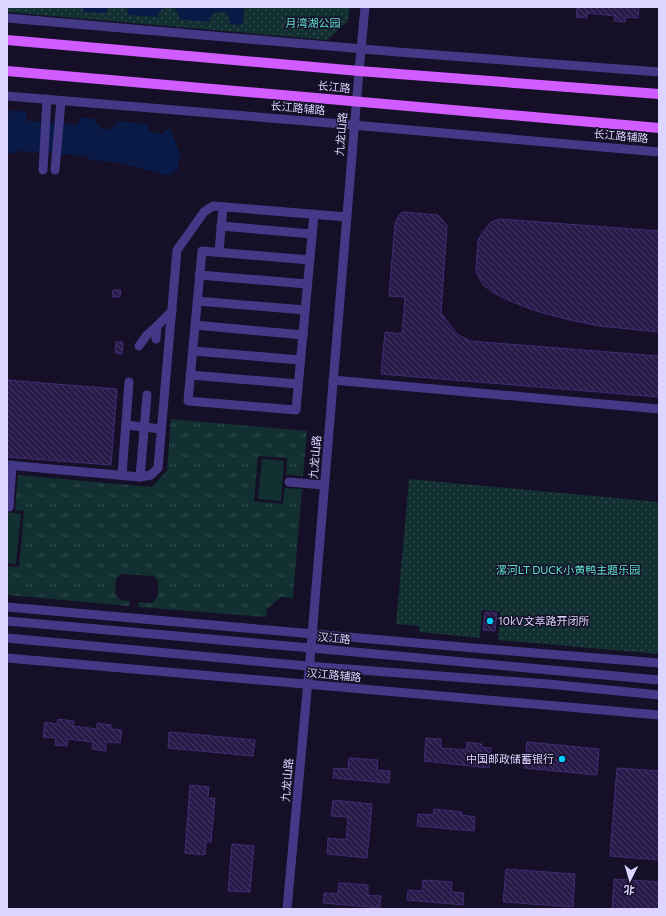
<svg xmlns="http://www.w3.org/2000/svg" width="666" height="916" font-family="Commissioner,'Noto Sans SC',sans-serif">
	<defs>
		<pattern id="grass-tufts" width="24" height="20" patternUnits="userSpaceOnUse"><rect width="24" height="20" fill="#122f31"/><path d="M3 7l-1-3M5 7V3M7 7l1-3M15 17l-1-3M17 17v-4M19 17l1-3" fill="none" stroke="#344c50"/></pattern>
		<pattern id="park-dots" width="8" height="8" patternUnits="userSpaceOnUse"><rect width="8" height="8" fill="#122f31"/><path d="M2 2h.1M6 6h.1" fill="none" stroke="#344c50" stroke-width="1.8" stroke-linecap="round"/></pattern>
		<pattern id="building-back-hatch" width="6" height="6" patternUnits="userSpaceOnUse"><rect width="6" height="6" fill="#281a49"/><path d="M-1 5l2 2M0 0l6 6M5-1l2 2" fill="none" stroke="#473a64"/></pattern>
	</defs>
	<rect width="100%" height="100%" fill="#150f27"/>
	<path fill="url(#grass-tufts)" d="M171 419 307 431 303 476 286 475 287 458 258 456 254 501 283 504 285 488 302 489 293 598 281 597 267 609 266 617 138 607 139 602 152 603 158 596V581L153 576 121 574 116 579 115 594 120 600 130 601 129 606 7 595V566L19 567 24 511 15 510 18 475 152 487 167 471Z"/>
	<g fill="url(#park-dots)">
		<path d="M7 7 41 8 42 7H83V11L106 13 107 9 108 7H126L128 11 157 17C161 3 180 4 179 19L210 18C214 11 219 11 226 12L231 19 242 25 244 7H350L348 21 327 40 7 12Z"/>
		<path d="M409 479 659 502V654L498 640 500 612 482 610 480 638 419 632V626L396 624Z"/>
	</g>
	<g fill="#122f31">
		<path d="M262 459 284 461 281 501 258 499Z"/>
		<path d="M7 512 21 514 16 564 7 563Z"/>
	</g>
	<g fill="#091a46">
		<path d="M83 7H108L107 9 106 13 83 12Z"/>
		<path d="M127 7H169C163 7 159 11 157 17L128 15Z"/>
		<path d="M170 7H244L242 25 230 24C231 8 212 7 209 22L179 19C180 12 176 9 170 7Z"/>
		<path d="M11 110 27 112V121L78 125 79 117 95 119C98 132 112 133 117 121L148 124 149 130 155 133 162 134 169 127 180 153 178 170 170 175H165L124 164 87 159V156L16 151 15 153H7V117Z"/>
	</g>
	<g fill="url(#building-back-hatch)" stroke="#412c75">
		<path d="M577 7H639L638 18 626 17 625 22 614 21 615 16 587 13V18L576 17Z"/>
		<path d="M403 212 438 215 447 225 441 313 457 334 470 341 659 356V397L381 374 385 332 402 334 405 297 389 296 395 223 399 215Z"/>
		<path d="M500 219 659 231V332L600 326 570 320 536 311 510 301 494 293 483 285 476 271 478 240 483 232 491 222Z"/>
		<path d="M113 290H121L120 297H112Z"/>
		<path d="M116 342H123L122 354 115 353Z"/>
		<path d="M7 380 117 389 111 465 7 457Z"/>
		<path d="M485 612 497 613 495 631 483 630Z"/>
		<path d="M58 719 74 721 73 726 97 729V723L111 725V729L122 730 120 743 106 742V751L92 749 93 742 68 739 67 746 55 745 56 738 43 737 45 722 57 724Z"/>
		<path d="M169 732 255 740 253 756 168 748Z"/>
		<path d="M426 738 441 739V748L466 750 467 742 482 744 481 747 491 748 489 768 424 761Z"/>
		<path d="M527 742 599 749 597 775 524 768Z"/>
		<path d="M349 758 378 760 377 770 390 771 389 783 333 778 334 768 348 769Z"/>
		<path d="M617 768 659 771V860L610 856Z"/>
		<path d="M190 785 209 787 208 798H215L211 842H206L205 855 185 853Z"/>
		<path d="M333 800 372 804 367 858 327 854 328 838 346 840 348 817 331 816Z"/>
		<path d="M434 809 462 812V815L475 817 474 831 417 826 418 814 433 815Z"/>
		<path d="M232 844 254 846 250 892 228 891Z"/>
		<path d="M506 869 575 874 573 907 503 902Z"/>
		<path d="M614 879 659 882V909H612Z"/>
		<path d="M423 880 452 882 451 892 464 893 463 905 407 900 408 890 422 891Z"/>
		<path d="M339 883 368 885V895L381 896 380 908 323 903 324 893 338 894Z"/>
	</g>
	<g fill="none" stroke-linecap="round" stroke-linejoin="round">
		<g stroke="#433987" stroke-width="9">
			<path d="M7 18 398 52 659 72"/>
			<path d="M7 96 330 123 659 152"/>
			<path d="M43 170 47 99"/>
			<path d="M55 170 61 101"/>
			<path d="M221 226 312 234"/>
			<path d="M219 252 223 207"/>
			<path d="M310 260 202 251 188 401 296 410C302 345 308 280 314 214"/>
			<path d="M199 275 307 284"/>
			<path d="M197 301 305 310"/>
			<path d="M195 325 303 335"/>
			<path d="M156 339 157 326 172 311"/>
			<path d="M139 346 146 336 157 326"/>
			<path d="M193 351 300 360"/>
			<path d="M190 375 298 384"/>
			<path d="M333 380 659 409"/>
			<path d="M126 425 161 429"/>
			<path d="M7 465 140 477 151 475 158 468 177 250 204 212 213 206 347 217"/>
			<path d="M122 475 129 382"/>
			<path d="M140 477 147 395"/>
			<path d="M289 482 324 485"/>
			<path d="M9 507 12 465"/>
			<path d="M7 607 474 648 659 663"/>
			<path d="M7 621 311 648 659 680"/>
			<path d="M7 638 307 666 548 684 659 695"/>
			<path d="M7 658 659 715"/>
			<path d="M287 909 311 648 359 71 365 7"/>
		</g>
		<g stroke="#d15cff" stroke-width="10">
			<path d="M7 40 359 71 659 94"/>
			<path d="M7 71 659 128"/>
		</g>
	</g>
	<g fill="#01ceff" stroke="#150f27" stroke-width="1.5">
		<circle cx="490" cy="621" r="4"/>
		<circle cx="562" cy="759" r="4"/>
	</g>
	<g text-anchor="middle" stroke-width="3" stroke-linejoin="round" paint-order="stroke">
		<g font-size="11" fill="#5de3ce" stroke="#150f27">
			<text x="313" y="27">月湾湖公园</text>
			<text x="568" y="574">漯河LT DUCK小黄鸭主题乐园</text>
		</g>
		<g font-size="11" fill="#ddd5ff" stroke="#150f27">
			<text transform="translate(334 87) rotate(5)" y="4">长江路</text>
			<text transform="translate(298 108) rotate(5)" y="4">长江路辅路</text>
			<text transform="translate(341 134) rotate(-85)" y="4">九龙山路</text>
			<text transform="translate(621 136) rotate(5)" y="4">长江路辅路</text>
			<text transform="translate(315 457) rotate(-85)" y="4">九龙山路</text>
			<text transform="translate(334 638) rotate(5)" y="4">汉江路</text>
			<text transform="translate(334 675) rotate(5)" y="4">汉江路辅路</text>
			<text transform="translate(287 780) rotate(-85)" y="4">九龙山路</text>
		</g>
		<g font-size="11" fill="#ddd5ff" stroke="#150f27" text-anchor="start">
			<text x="498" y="625">10kV文萃路开闭所</text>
			<text x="554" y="763" text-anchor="end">中国邮政储蓄银行</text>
		</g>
	</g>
	<rect width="666" height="916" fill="none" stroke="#ddd5ff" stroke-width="16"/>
	<g transform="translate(630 880) rotate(185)" stroke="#150f27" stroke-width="3" paint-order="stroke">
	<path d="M0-3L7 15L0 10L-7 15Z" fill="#ddd5ff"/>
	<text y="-6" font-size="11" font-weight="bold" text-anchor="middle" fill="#ddd5ff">北</text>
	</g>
</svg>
